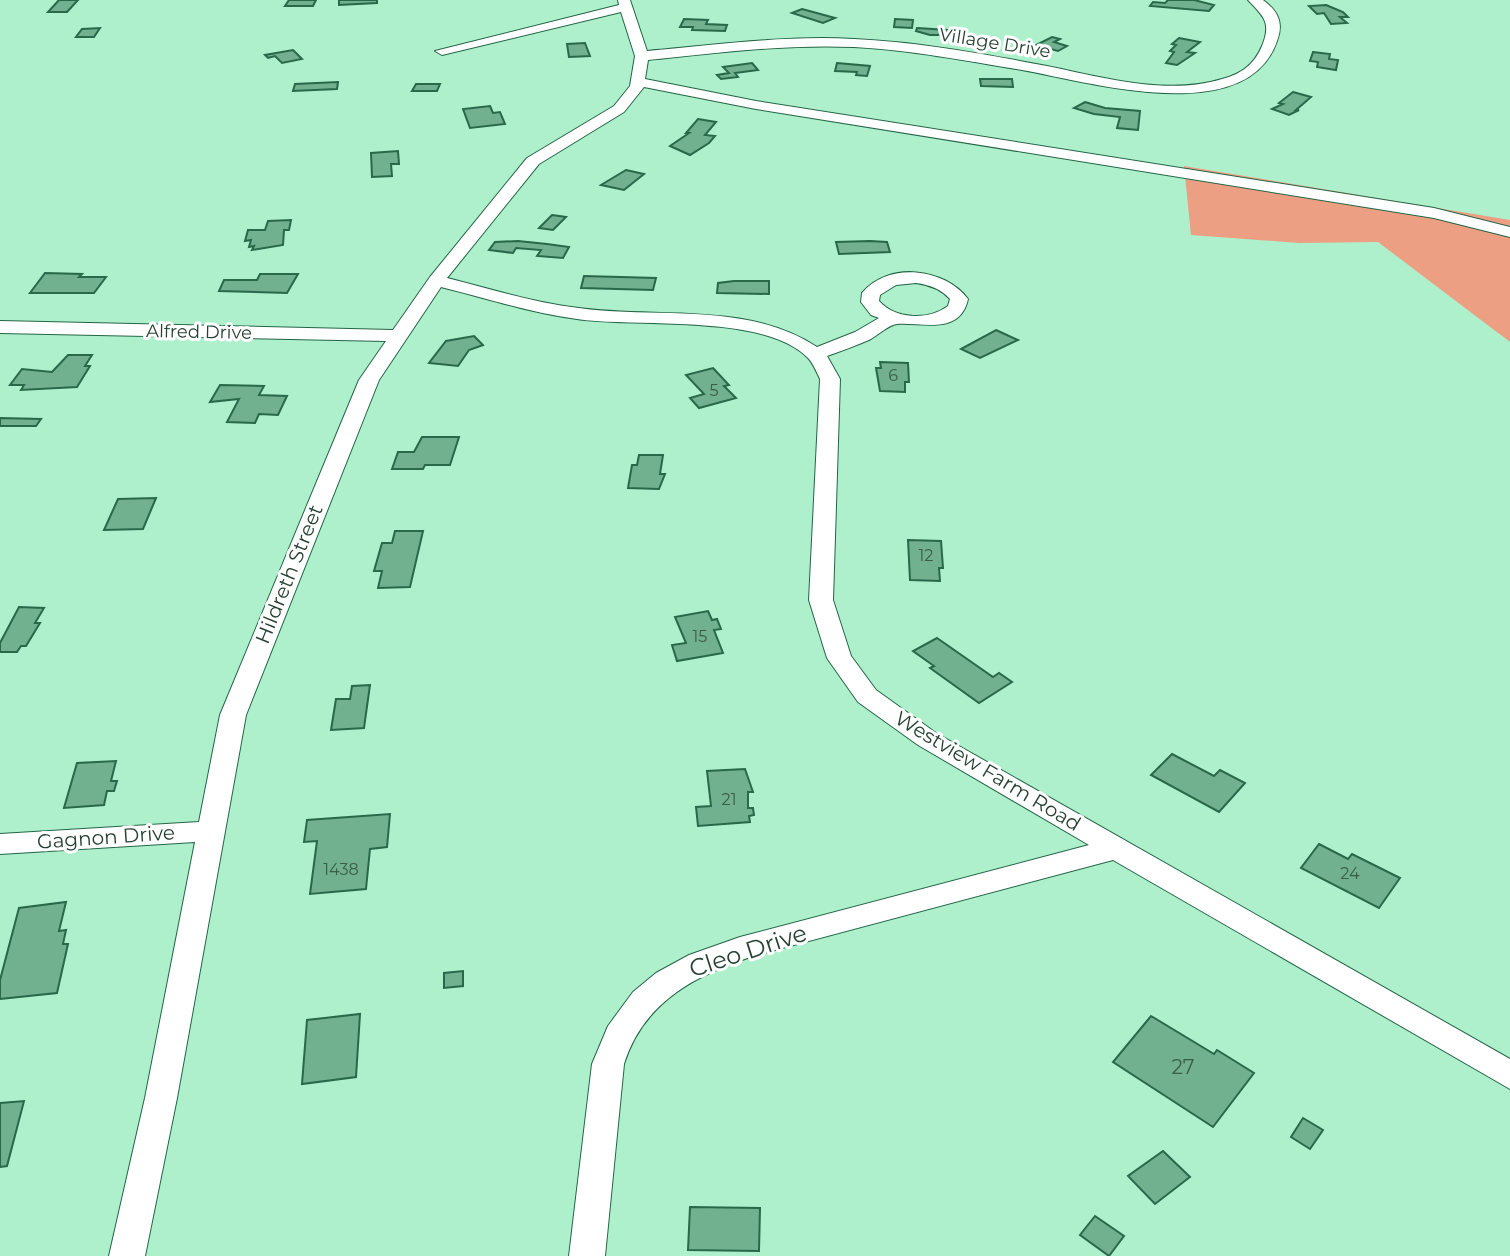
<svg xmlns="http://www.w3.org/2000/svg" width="1510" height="1256" font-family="Montserrat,sans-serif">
	<rect width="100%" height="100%" fill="#aef0cc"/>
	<path fill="#ed9f84" d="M1184 166 1510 220V342L1378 242 1299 243 1191 235Z"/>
	<g fill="#71b18f" stroke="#28694a" stroke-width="2">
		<path d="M59 0H78L67 12H48Z"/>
		<path d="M289 0H316L313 6H285Z"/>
		<path d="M339 0H377V3L339 5Z"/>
		<path d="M1168 0H1194L1214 5 1209 11 1150 6 1153 2 1165 3Z"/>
		<path d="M1326 5 1343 12 1348 17H1340L1347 23 1331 24 1324 13 1317 14 1309 6Z"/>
		<path d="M802 9 835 18 823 23 792 13Z"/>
		<path d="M684 19 708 20 706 24 727 25 725 31 692 30 693 27H680Z"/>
		<path d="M895 19 913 20 912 28 894 27Z"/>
		<path d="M100 28 94 37H76L82 29Z"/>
		<path d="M917 28 948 30 947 35H930L916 31Z"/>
		<path d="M1052 37 1060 39 1054 42 1067 46 1058 51 1036 45Z"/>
		<path d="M1179 38 1200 42 1187 52 1195 53 1177 65 1166 63 1174 52 1170 51 1176 45 1172 44Z"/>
		<path d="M585 43 590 56 569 57 567 44Z"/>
		<path d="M293 50 302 59 282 63 275 56 268 58 265 55Z"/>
		<path d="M1313 52 1330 54 1329 59 1338 60 1336 70 1317 67 1318 62 1310 61Z"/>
		<path d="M752 63 758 70 735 73 738 77 721 79 717 75 729 73 723 67Z"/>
		<path d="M837 63 870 66 867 76 856 75 857 72 835 71Z"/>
		<path d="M980 79H1012L1013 87 981 86Z"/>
		<path d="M338 82 337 89 293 91 295 84Z"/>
		<path d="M416 84H440L437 91H412Z"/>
		<path d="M1293 92 1311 97 1296 110H1299L1289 115 1272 109 1283 104 1279 103Z"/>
		<path d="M1085 102 1105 108 1140 111 1138 130 1117 128 1120 117 1094 114 1074 108Z"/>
		<path d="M490 106 493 113 500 112 505 124 470 128 463 109Z"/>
		<path d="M698 119 716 122 705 135 715 136 709 143 690 155 670 146 689 133H686Z"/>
		<path d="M398 151 399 164H391L392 176 372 177 371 153Z"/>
		<path d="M626 170 644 174 624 190 601 185Z"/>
		<path d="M552 215 566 217 553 230 539 228Z"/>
		<path d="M291 220 289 230H284L283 245 252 250 254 246 249 247 251 240 245 241 248 230H265L268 221Z"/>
		<path d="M518 241 547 244 569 247 563 258 537 256 541 250 516 248 513 253 489 250 495 242Z"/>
		<path d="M870 241 887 242 890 252 839 254 836 242Z"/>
		<path d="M45 273 82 274 79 277H106L94 293H30Z"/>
		<path d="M260 274H298L287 293 219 291 224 280H257Z"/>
		<path d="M584 276 656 278 653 290 581 288Z"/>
		<path d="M734 281H769V294L717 293 718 283Z"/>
		<path d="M996 330 1018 340 980 358 961 349Z"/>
		<path d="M474 336 483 345 469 350 458 366 429 363 446 341Z"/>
		<path d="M68 355H92L85 366H90L77 387 21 390 24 385H10L22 369 52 372Z"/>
		<path d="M880 362 908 363 909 382H905V392L880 391 876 368H881Z"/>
		<path d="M713 368 729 385 724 386 736 398 699 408 690 398 704 394 686 375Z"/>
		<path d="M220 385 264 386 259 395 287 396 278 415 259 414 255 423 227 422 239 399 210 402Z"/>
		<path d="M0 418 41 419 36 426H0Z"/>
		<path d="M422 437H459L450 465H425L423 469H392L398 452H414Z"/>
		<path d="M639 455H663L660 474H665L659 489 628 488 632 465H637Z"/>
		<path d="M156 498 143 529 104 530 118 499Z"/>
		<path d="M395 531H423L410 587 378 588 382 571H374L382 543H392Z"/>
		<path d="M908 540 941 541 943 568H939L940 581 910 580Z"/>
		<path d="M19 607 44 608 35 623H40L26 646H21L17 652H0V643Z"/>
		<path d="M708 611 712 620 717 619 721 629 714 630 723 653 677 661 672 645 686 643 675 617Z"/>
		<path d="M937 638 993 677 999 673 1012 682 979 703 930 668 934 666 913 651Z"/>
		<path d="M370 685 364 728 331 730 336 699H350L352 686Z"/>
		<path d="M1172 754 1214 776 1220 770 1245 783 1219 812 1151 775Z"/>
		<path d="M116 761 111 781H117L114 791H107L104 805 64 808 77 763Z"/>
		<path d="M745 769 753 792H748V808H753L754 815 749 816 750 822 698 826 696 807 711 806 707 771Z"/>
		<path d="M390 814 387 847 370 849 366 889 310 894 317 841 304 842 307 820Z"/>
		<path d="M1319 844 1348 859 1352 854 1400 878 1379 908 1301 868Z"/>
		<path d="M66 902 59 931 66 930 63 944H68L57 993 0 999V980L19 908Z"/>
		<path d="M463 971V986L444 988V973Z"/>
		<path d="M360 1014 356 1077 302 1084 307 1020Z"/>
		<path d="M1151 1016 1214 1054 1217 1050 1254 1073 1213 1127 1113 1062Z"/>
		<path d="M24 1101 7 1166 0 1167V1103Z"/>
		<path d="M1303 1118 1323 1130 1310 1149 1291 1137Z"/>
		<path d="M1163 1151 1190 1177 1155 1204 1128 1176Z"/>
		<path d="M690 1207 760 1208 759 1251 688 1250Z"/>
		<path d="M1095 1216 1124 1236 1109 1256 1080 1235Z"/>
	</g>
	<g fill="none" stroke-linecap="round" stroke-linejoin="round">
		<g stroke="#236546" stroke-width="2">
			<path id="street" d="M618 0H630L647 51C716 45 785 35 854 39 919 42 984 54 1047 66 1101 77 1167 96 1222 79 1241 74 1254 65 1262 46 1272 22 1263 16 1248 0H1263C1278 11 1284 23 1277 41 1247 129 1089 82 1022 70 967 61 911 50 854 47 785 44 717 53 648 60L645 79 756 101 1434 208 1510 227V237L1434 218 756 109 644 87 624 112 539 164 447 278C491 289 534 303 579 308 657 319 747 301 817 347L855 332 879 318 871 315 861 302 862 293C888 261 945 268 968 299 960 336 921 322 897 324 888 325 877 336 869 340 855 346 841 351 827 356L840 379 833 600 851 656 876 690 936 733 1510 1059V1089L1113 860 760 954C699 973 644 1000 624 1064L605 1256H569L592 1064 608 1026 633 992 656 973 689 955 740 937 1089 845 918 745 858 702 827 658 809 600 820 379C817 373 813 363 808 358 764 313 637 328 577 319 531 313 486 298 441 287L379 380 246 715 177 1098 145 1256H109L145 1098 195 842 0 854V834L199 822 220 715 359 380 386 341 0 333V321L393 330 430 277 527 158 614 106 630 86 635 56 621 12 442 55 435 51 619 5ZM916 283C930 285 941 289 950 299L948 306C929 320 896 320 879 301L880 295 896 285Z"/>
		</g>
		<use href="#street" fill="#fff" fill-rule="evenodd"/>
	</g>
	<g text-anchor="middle" stroke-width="6" stroke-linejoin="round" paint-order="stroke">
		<g font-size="16" fill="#395d4a">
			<text x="893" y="381">6</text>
			<text x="714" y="396">5</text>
			<text x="926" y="561">12</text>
			<text x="700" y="642">15</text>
			<text x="729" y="805">21</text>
			<text x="341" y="875">1438</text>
			<text x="1350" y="879">24</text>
		</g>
		<g font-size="18" fill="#264133" stroke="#fff">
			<text transform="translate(995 43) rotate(9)" y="6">Village Drive</text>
			<text transform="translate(199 332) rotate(1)" y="6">Alfred Drive</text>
		</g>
		<g font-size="20" fill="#264133" stroke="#fff">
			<text transform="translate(289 574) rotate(-68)" y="7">Hildreth Street</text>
			<text transform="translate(988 771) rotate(31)" y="7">Westview Farm Road</text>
			<text transform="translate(106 837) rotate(-4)" y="7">Gagnon Drive</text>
		</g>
		<g font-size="20" fill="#395d4a">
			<text x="1183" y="1074">27</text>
		</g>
		<g font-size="24" fill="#264133" stroke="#fff">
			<text transform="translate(748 951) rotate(-18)" y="8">Cleo Drive</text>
		</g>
	</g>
</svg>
